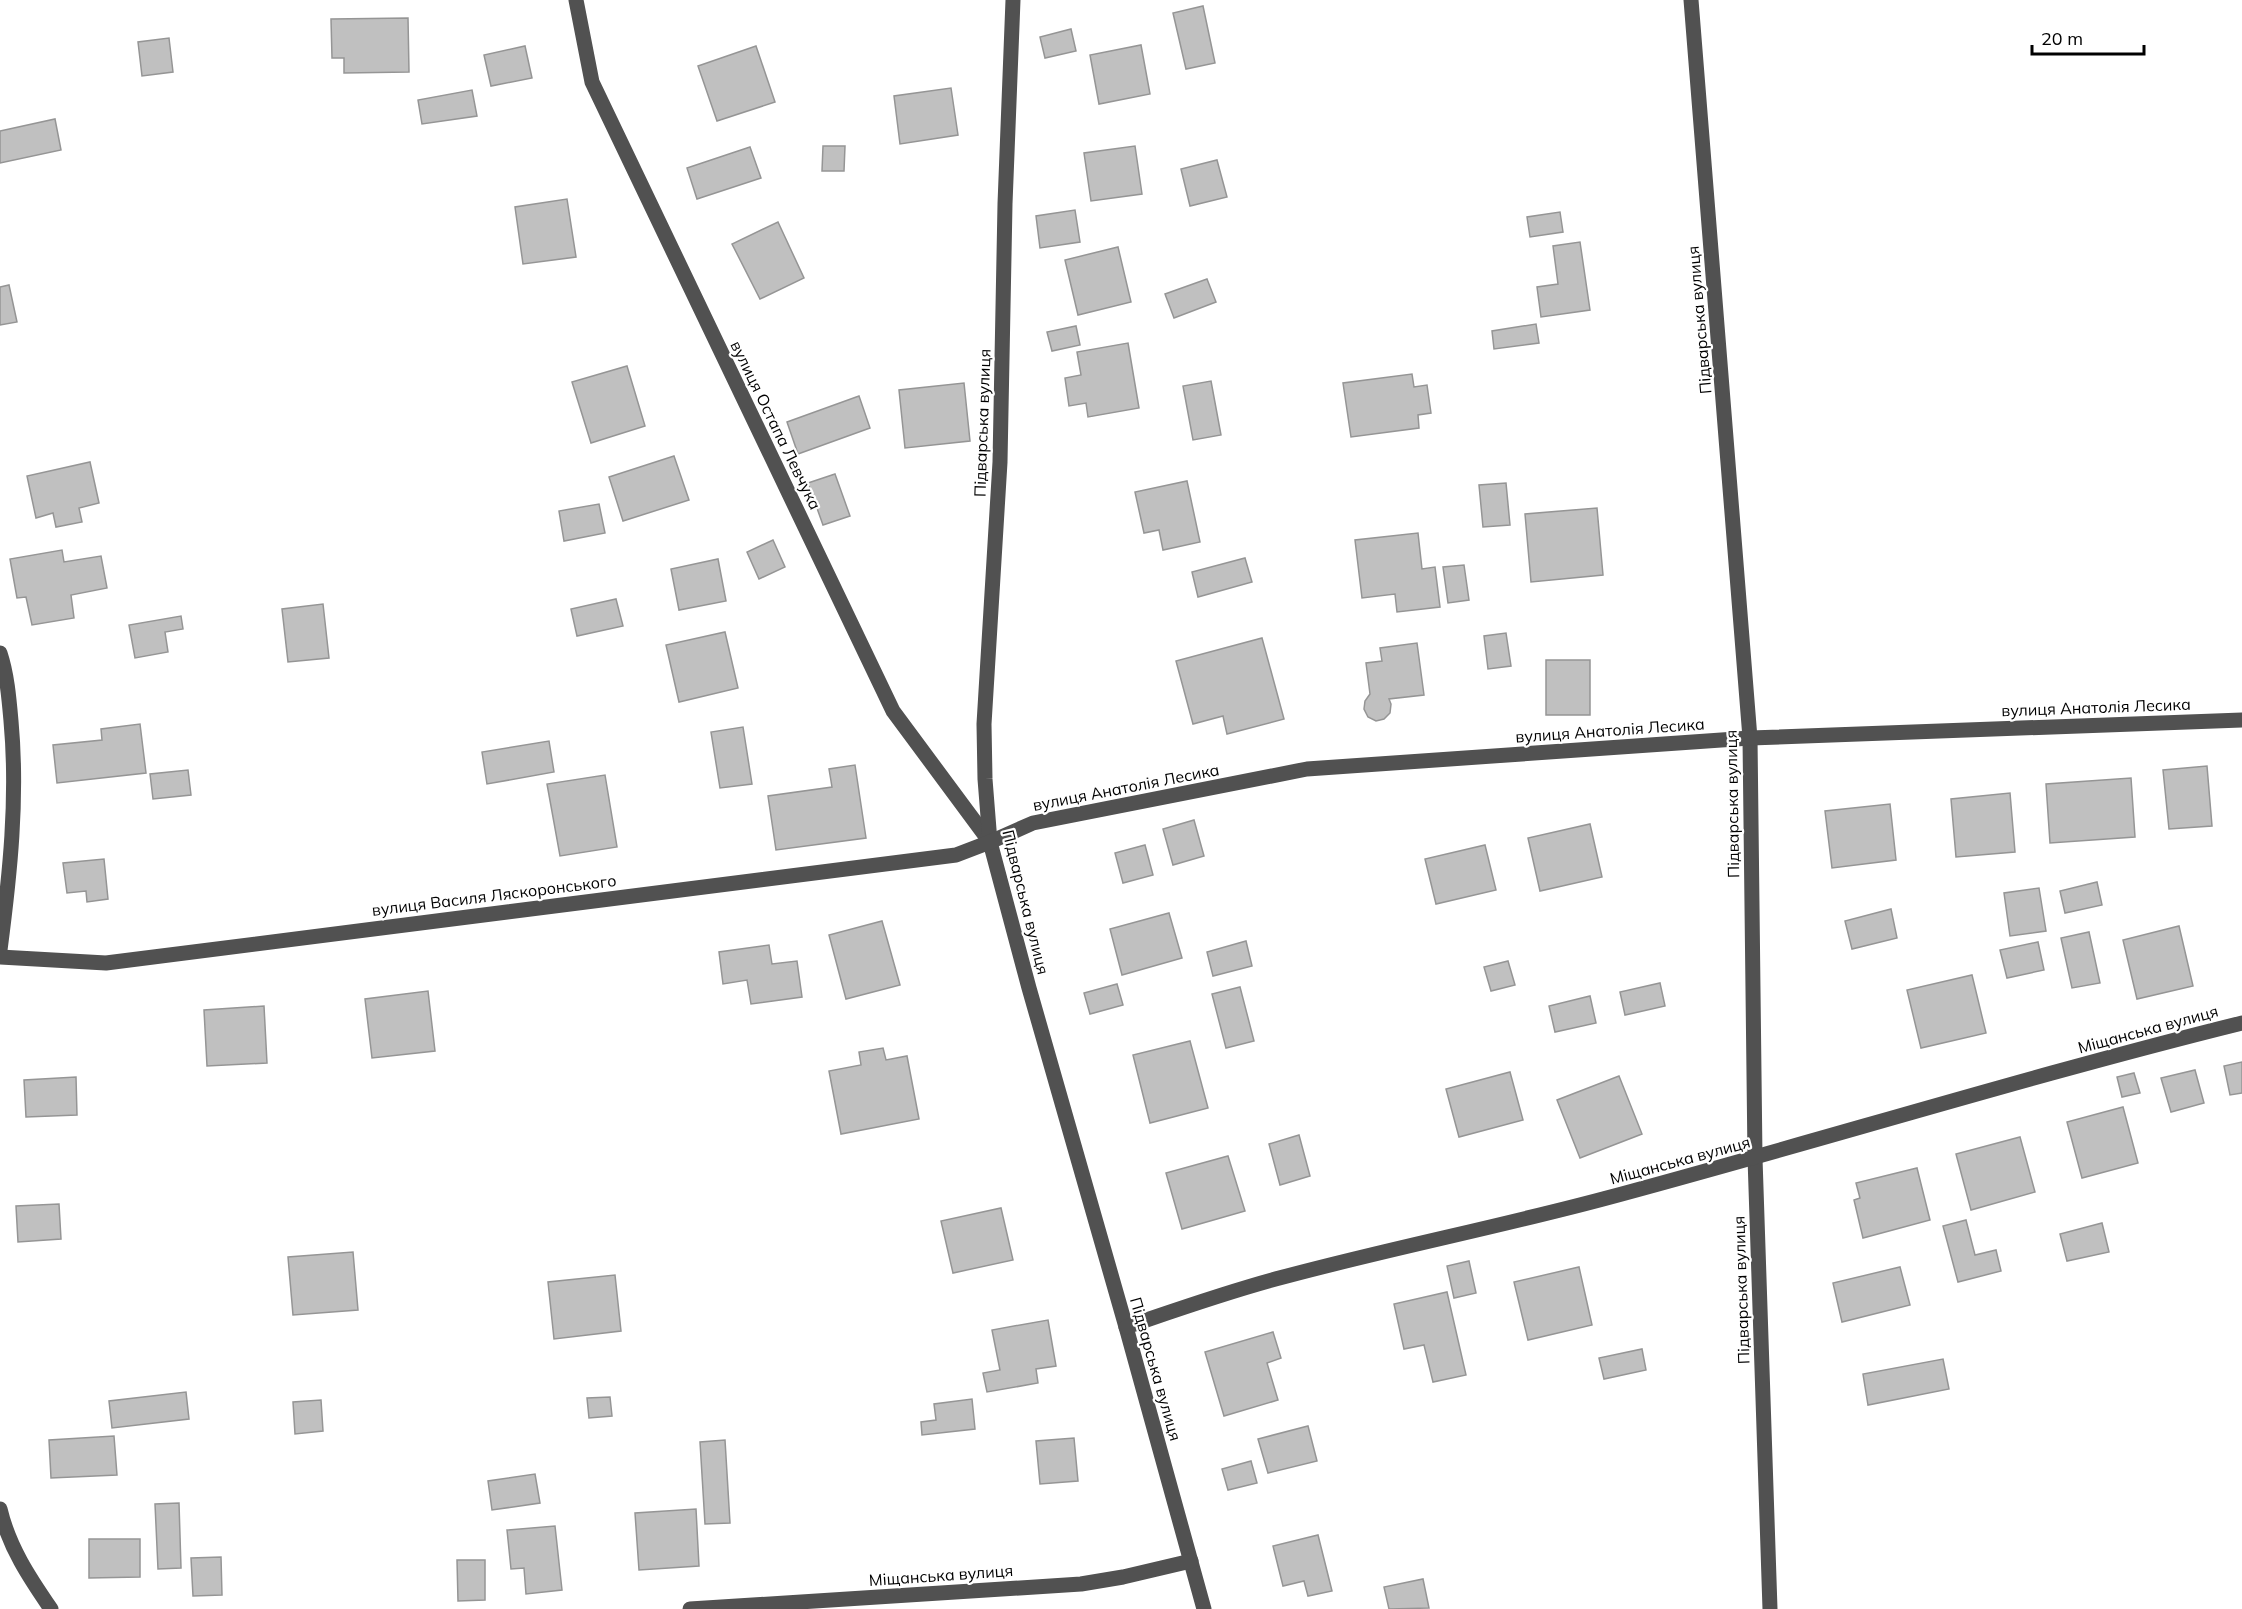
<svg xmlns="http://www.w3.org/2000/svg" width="2242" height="1609" font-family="Mulish,sans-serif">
	<rect width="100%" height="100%" fill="#fff"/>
	<g fill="#c0c0c0" stroke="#959595" stroke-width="1.5">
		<path d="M1203 6 1215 63 1186 69 1173 13Z"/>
		<path d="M408 18 409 72 344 73V58H332L331 19Z"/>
		<path d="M1071 29 1076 51 1045 58 1040 37Z"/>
		<path d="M169 38 173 72 142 76 138 42Z"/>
		<path d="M1141 45 1150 94 1099 104 1090 55Z"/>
		<path d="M525 46 532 78 491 86 484 55Z"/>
		<path d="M756 46 775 102 717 121 698 66Z"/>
		<path d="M951 88 958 135 900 144 894 96Z"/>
		<path d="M472 90 477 116 422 124 418 100Z"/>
		<path d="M55 119 61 150 0 163V131Z"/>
		<path d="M823 146H845L844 171H822Z"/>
		<path d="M1135 146 1142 194 1091 201 1084 153Z"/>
		<path d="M750 147 761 178 697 199 687 168Z"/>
		<path d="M1217 160 1227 197 1190 206 1181 169Z"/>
		<path d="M567 199 576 257 523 264 515 207Z"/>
		<path d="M1075 210 1080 242 1040 248 1036 216Z"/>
		<path d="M1560 212 1563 232 1530 237 1527 217Z"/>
		<path d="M778 222 804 278 760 299 732 244Z"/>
		<path d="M1580 242 1590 310 1541 317 1537 287 1558 284 1553 246Z"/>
		<path d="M1118 247 1131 302 1078 315 1065 260Z"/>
		<path d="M1207 279 1216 302 1174 318 1165 294Z"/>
		<path d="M9 285 17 322 0 325V287Z"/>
		<path d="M1536 324 1539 343 1494 349 1492 331Z"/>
		<path d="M1076 326 1080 345 1052 351 1047 332Z"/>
		<path d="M1128 343 1139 408 1088 417 1086 403 1069 406 1065 378 1081 375 1077 352Z"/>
		<path d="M627 366 645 426 591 443 572 382Z"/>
		<path d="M1412 374 1414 387 1427 385 1431 413 1418 415 1419 428 1351 437 1343 383Z"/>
		<path d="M1211 381 1221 435 1193 440 1183 386Z"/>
		<path d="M964 383 970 441 905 448 899 390Z"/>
		<path d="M859 396 870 428 798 454 787 422Z"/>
		<path d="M674 456 689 500 623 521 609 477Z"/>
		<path d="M90 462 99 503 79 508 82 522 56 527 53 513 36 518 27 476Z"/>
		<path d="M835 474 850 516 823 525 808 483Z"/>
		<path d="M1187 481 1200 542 1163 550 1159 530 1144 533 1135 492Z"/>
		<path d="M1506 483 1510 525 1483 527 1479 485Z"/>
		<path d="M599 504 605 533 564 541 559 511Z"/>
		<path d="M1597 508 1603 575 1531 582 1525 514Z"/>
		<path d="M1418 533 1422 569 1435 567 1440 607 1397 612 1395 594 1362 598 1355 540Z"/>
		<path d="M773 540 785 567 759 579 747 552Z"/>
		<path d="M62 550 64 562 101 556 107 588 71 595 74 618 32 625 26 597 17 598 10 559Z"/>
		<path d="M1245 558 1252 582 1198 597 1192 572Z"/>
		<path d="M718 559 726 601 679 610 671 569Z"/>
		<path d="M1464 565 1469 600 1448 603 1443 567Z"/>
		<path d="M616 599 623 626 577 636 571 609Z"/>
		<path d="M323 604 329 658 288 662 282 609Z"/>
		<path d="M181 616 183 629 165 632 168 652 135 658 129 625Z"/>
		<path d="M725 632 738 688 679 702 666 645Z"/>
		<path d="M1506 633 1511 666 1488 669 1484 636Z"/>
		<path d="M1262 638 1284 719 1227 734 1223 716 1193 724 1176 661Z"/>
		<path d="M1417 643 1424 695 1389 699 1391 704 1390 713 1384 719 1376 721 1368 717 1364 709 1365 701 1370 694 1366 663 1382 661 1380 648Z"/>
		<rect x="1546" y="660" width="44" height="55"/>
		<path d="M140 724 146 773 57 783 53 745 102 740 101 729Z"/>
		<path d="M743 727 752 784 720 788 711 732Z"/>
		<path d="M549 741 554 772 487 784 482 752Z"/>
		<path d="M855 765 866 838 776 850 768 796 832 787 829 769Z"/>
		<path d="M2207 766 2212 826 2169 829 2163 770Z"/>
		<path d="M188 770 191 795 153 799 150 774Z"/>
		<path d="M605 775 617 847 560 856 547 784Z"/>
		<path d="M2131 778 2135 837 2050 843 2046 784Z"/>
		<path d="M2010 793 2015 852 1956 857 1951 799Z"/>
		<path d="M1890 804 1896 860 1832 868 1825 811Z"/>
		<path d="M1194 820 1204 856 1173 865 1163 829Z"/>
		<path d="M1590 824 1602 877 1540 891 1528 838Z"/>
		<path d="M1145 845 1153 875 1123 883 1115 853Z"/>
		<path d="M1485 845 1496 890 1436 904 1425 859Z"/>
		<path d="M104 859 108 899 87 902 86 891 67 893 63 863Z"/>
		<path d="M2097 882 2102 905 2065 913 2060 891Z"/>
		<path d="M2039 888 2046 931 2010 936 2004 893Z"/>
		<path d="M1891 909 1897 938 1852 949 1845 921Z"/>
		<path d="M1169 913 1182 958 1122 975 1110 929Z"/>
		<path d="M882 921 900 985 846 999 829 935Z"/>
		<path d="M2179 926 2193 986 2137 999 2123 940Z"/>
		<path d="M2089 932 2100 983 2072 988 2061 938Z"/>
		<path d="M1246 941 1252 966 1213 976 1207 952Z"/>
		<path d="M2038 942 2044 970 2007 978 2000 950Z"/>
		<path d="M769 945 772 964 797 961 802 997 751 1004 747 980 723 984 719 952Z"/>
		<path d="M1508 961 1515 985 1491 991 1484 967Z"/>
		<path d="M1972 975 1986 1033 1921 1048 1907 990Z"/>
		<path d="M1660 983 1665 1006 1625 1015 1620 992Z"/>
		<path d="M1117 984 1123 1005 1090 1014 1084 993Z"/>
		<path d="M1240 987 1254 1041 1226 1048 1212 994Z"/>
		<path d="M428 991 435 1051 372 1058 365 999Z"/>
		<path d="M1590 996 1596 1023 1555 1032 1549 1006Z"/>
		<path d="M264 1006 267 1063 207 1066 204 1010Z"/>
		<path d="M1190 1041 1208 1108 1150 1123 1133 1055Z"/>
		<path d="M883 1048 886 1060 907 1056 919 1119 841 1134 829 1071 861 1065 859 1052Z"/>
		<path d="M2242 1062V1093L2230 1095 2224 1066Z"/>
		<path d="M2195 1070 2204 1103 2171 1112 2161 1078Z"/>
		<path d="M1510 1072 1523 1120 1459 1137 1446 1089Z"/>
		<path d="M2134 1073 2140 1093 2122 1097 2117 1077Z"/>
		<path d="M1619 1076 1642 1134 1580 1158 1557 1100Z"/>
		<path d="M76 1077 77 1115 26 1117 24 1080Z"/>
		<path d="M2123 1107 2138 1163 2082 1178 2067 1122Z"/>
		<path d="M1299 1135 1310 1176 1280 1185 1269 1144Z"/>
		<path d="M2020 1137 2035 1192 1971 1210 1956 1154Z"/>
		<path d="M1228 1156 1245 1211 1182 1229 1166 1173Z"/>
		<path d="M1917 1168 1930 1220 1863 1238 1854 1200 1860 1198 1856 1183Z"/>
		<path d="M59 1204 61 1239 18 1242 16 1206Z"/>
		<path d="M1001 1208 1013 1260 953 1273 941 1221Z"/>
		<path d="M1966 1220 1975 1255 1996 1250 2001 1271 1958 1282 1943 1226Z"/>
		<path d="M2102 1223 2109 1252 2067 1261 2060 1234Z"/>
		<path d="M353 1252 358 1310 293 1315 288 1257Z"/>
		<path d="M1469 1261 1476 1293 1454 1298 1447 1266Z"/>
		<path d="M1579 1267 1592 1325 1528 1340 1514 1282Z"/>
		<path d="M1900 1267 1910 1305 1842 1322 1833 1283Z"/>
		<path d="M615 1275 621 1331 554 1339 548 1282Z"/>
		<path d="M1447 1292 1466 1375 1433 1382 1424 1345 1404 1349 1394 1304Z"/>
		<path d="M1048 1320 1056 1366 1036 1369 1038 1383 987 1392 983 1373 1000 1370 992 1330Z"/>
		<path d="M1273 1332 1281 1358 1267 1363 1278 1400 1224 1416 1205 1352Z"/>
		<path d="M1642 1349 1646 1370 1604 1379 1599 1358Z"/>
		<path d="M1943 1359 1949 1389 1868 1405 1863 1374Z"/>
		<path d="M186 1392 189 1419 112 1428 109 1401Z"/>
		<path d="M610 1397 612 1416 589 1418 587 1398Z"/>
		<path d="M972 1399 975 1429 922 1435 921 1422 936 1420 934 1404Z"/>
		<path d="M321 1400 323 1431 295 1434 293 1402Z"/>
		<path d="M1308 1426 1317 1461 1268 1473 1258 1439Z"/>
		<path d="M114 1436 117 1475 51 1478 49 1440Z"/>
		<path d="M1074 1438 1078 1481 1040 1484 1036 1441Z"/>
		<path d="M725 1440 730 1523 705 1524 700 1442Z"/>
		<path d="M1251 1461 1257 1483 1228 1490 1222 1469Z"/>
		<path d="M535 1474 540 1503 492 1510 488 1481Z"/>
		<path d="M179 1503 181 1568 158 1569 155 1504Z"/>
		<path d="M696 1509 699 1566 639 1570 635 1513Z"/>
		<path d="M555 1526 562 1590 526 1594 524 1568 511 1569 507 1530Z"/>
		<path d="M1318 1535 1332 1591 1308 1596 1304 1581 1283 1586 1273 1546Z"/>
		<path d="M89 1539H140V1577L89 1578Z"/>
		<path d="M221 1557 222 1595 193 1596 191 1558Z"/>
		<path d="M457 1560H485V1600L458 1601Z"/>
		<path d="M1423 1579 1429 1608 1389 1609 1384 1587Z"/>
	</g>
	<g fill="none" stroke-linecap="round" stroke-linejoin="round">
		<g stroke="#515151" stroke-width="15">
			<path d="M576 0 592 82 893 711 990 842"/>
			<path d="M1013 0 1005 204 1000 462 984 724 985 779 990 842 1029 988 1126 1327 1204 1609"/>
			<path d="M1691 0 1750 738 1755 1158 1770 1609"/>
			<path d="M0 653C7 674 9 698 11 721 18 798 10 874 0 950"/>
			<path d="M0 957 106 963 956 855 990 842 1033 823 1307 769 1750 738 2242 720"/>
			<path d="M1126 1327C1179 1309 1232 1290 1287 1276 1392 1248 1498 1227 1603 1199 1816 1142 2028 1076 2242 1023"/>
			<path d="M0 1509C9 1547 29 1577 51 1609"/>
			<path d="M690 1609 1081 1584 1123 1577 1191 1561"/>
		</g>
	</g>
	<g text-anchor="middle" stroke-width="4.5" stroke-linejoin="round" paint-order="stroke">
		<g font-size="16" fill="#000" stroke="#fff">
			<text transform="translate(1699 320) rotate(-95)" y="6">Підварська вулиця</text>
			<text transform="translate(982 423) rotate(-88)" y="6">Підварська вулиця</text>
			<text transform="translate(776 425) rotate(64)" y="6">вулиця Остапа Левчука</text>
			<text transform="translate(2096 707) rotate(-2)" y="6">вулиця Анатолія Лесика</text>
			<text transform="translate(1610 730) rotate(-4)" y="6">вулиця Анатолія Лесика</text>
			<text transform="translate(1126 787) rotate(-11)" y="6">вулиця Анатолія Лесика</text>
			<text transform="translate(1732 804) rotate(-91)" y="6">Підварська вулиця</text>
			<text transform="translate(494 895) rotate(-7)" y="6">вулиця Василя Ляскоронського</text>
			<text transform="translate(1026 902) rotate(76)" y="6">Підварська вулиця</text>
			<text transform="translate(2148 1029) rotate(-15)" y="6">Міщанська вулиця</text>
			<text transform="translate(1680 1160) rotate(-15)" y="6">Міщанська вулиця</text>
			<text transform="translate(1741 1290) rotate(-92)" y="6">Підварська вулиця</text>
			<text transform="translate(1156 1369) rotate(74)" y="6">Підварська вулиця</text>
			<text transform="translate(941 1575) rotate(-4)" y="6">Міщанська вулиця</text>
		</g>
	</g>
	<path d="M2032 45v9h112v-9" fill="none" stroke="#000000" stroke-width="3"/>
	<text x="2041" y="45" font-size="18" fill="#000000" stroke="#ffffff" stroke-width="4.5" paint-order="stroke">20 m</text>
</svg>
